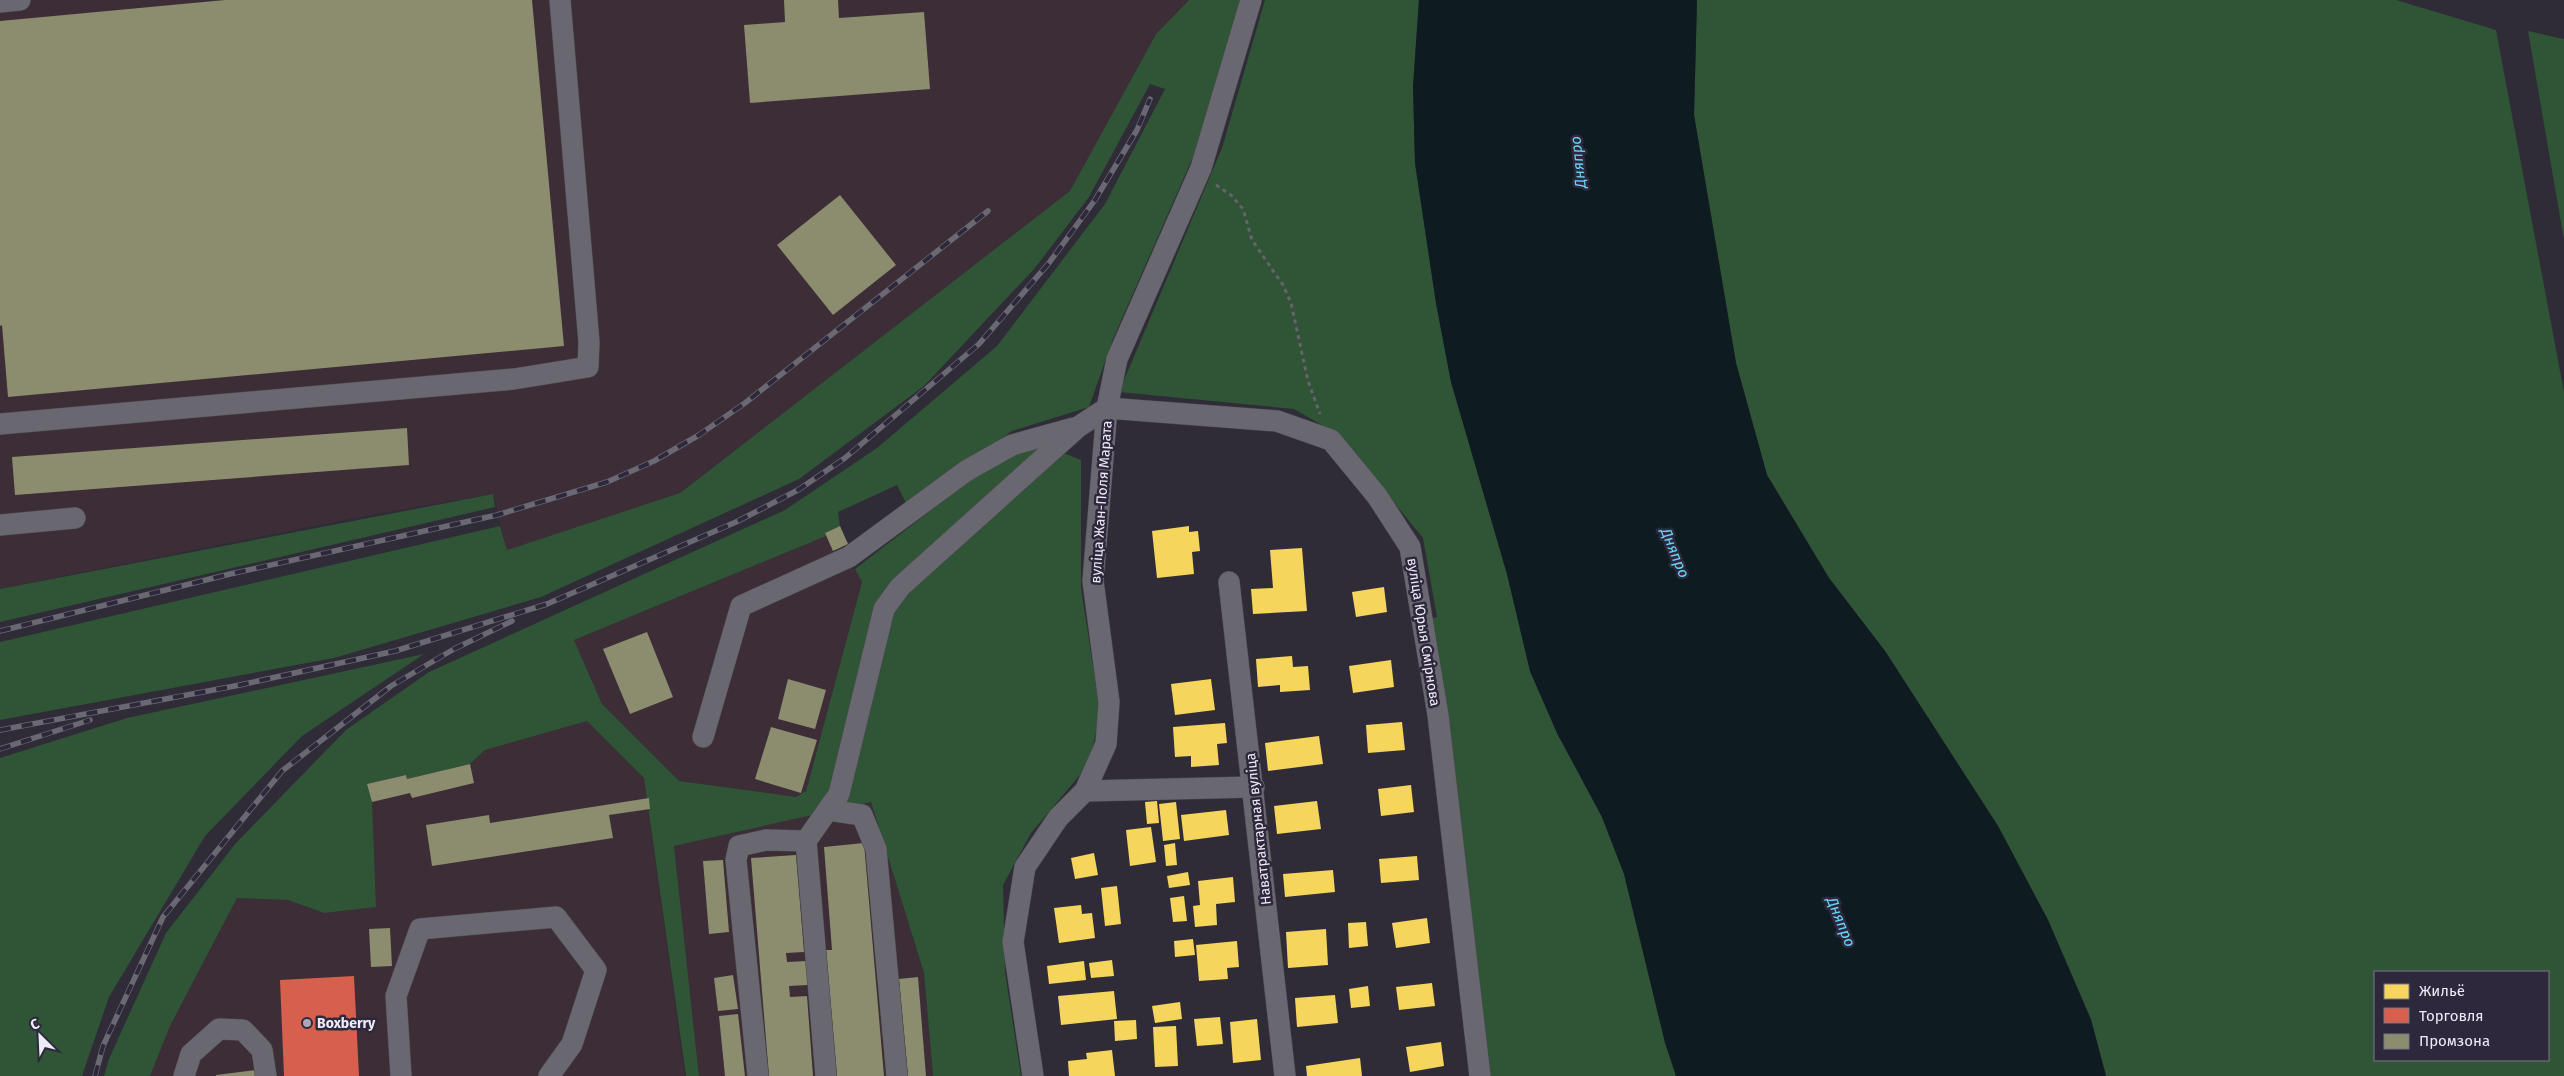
<svg xmlns="http://www.w3.org/2000/svg" width="2564" height="1076" font-family="'Fira Sans',sans-serif">
	<rect width="100%" height="100%" fill="#2f2c38"/>
	<g fill="#3c2d36">
		<path d="M0 0H1189L1156 34 1071 191 680 493 507 551 493 494 365 516 0 589Z"/>
		<path d="M840 526 848 544 843 547 862 582 806 791 796 798 679 781 602 704 574 640 825 536V533Z"/>
		<path d="M587 721 644 778 685 1076H150L170 1026 237 898 288 900 324 913 372 802 367 784 406 775 407 779 470 764 485 750Z"/>
		<path d="M871 802 924 973 933 1076H699L674 846Z"/>
	</g>
	<g fill="#2f5436" fill-rule="evenodd">
		<path d="M1189 0H1241L1200 141 1113 339 1089 407 1012 431 907 505 897 485 838 512 840 526 825 533 826 536 574 640 602 704 679 781 796 797 806 791 862 582 855 569 987 467 1041 444 1081 460V588L1100 711 1090 763 1031 833 1003 885 1005 972 1021 1076H933L924 973 871 802 674 846 699 1076H686L644 778 587 721 485 750 470 764 407 779 405 775 368 784 372 802 376 907 324 913 288 900 237 898 170 1026 150 1076H104L109 1059 166 933 236 843 346 730 429 672 785 510 877 448 997 346 1105 204 1165 89 1150 84 1089 197 1035 268 924 386 799 479 541 597 334 658 0 720V642L500 526 507 550 680 493 1070 191 1156 34Z"/>
		<path d="M1265 0H1419L1413 87 1415 163 1436 303 1451 382 1507 574 1530 671 1557 733 1602 817 1624 874 1676 1076H1478L1421 621 1437 617 1423 538 1339 435 1294 409 1119 392 1222 148Z"/>
		<path d="M1697 0H2396L2496 30 2564 392V1076H2106L2091 1019 2048 920 1998 826 1885 651 1829 578 1767 475 1736 363 1694 115ZM2375 972H2548V1060H2375Z"/>
		<path d="M2528 31 2564 39V240Z"/>
		<path d="M493 494 495 507 0 622V589Z"/>
		<path d="M424 654 302 736 205 836 109 997 82 1076H0V758L127 718Z"/>
	</g>
	<path fill="#0e1c21" d="M1419 0H1697L1694 115 1736 363 1767 475 1829 578 1885 651 1998 826 2048 920 2091 1020 2106 1076H1676L1665 1043 1624 874 1602 817 1557 733 1530 671 1507 574 1451 382 1436 303 1415 163 1413 87Z"/>
	<g fill="#f6d55c">
		<path d="M1189 526V532L1198 531 1200 551 1192 552 1194 574 1157 578 1152 531Z"/>
		<path d="M1302 548 1307 611 1253 614 1251 589 1273 588 1270 550Z"/>
		<path d="M1384 587 1387 612 1356 617 1352 592Z"/>
		<path d="M1292 656 1293 667 1308 666 1310 690 1280 692V685L1258 687 1256 659Z"/>
		<path d="M1391 660 1394 687 1353 693 1349 666Z"/>
		<path d="M1211 679 1215 710 1175 715 1171 684Z"/>
		<path d="M1402 722 1405 750 1368 753 1366 725Z"/>
		<path d="M1225 723 1227 743 1217 744 1219 765 1191 767V756L1175 757 1173 727Z"/>
		<path d="M1319 736 1323 764 1268 771 1265 743Z"/>
		<path d="M1411 785 1414 812 1381 816 1378 789Z"/>
		<path d="M1157 801 1159 823 1147 824 1145 802Z"/>
		<path d="M1317 801 1321 829 1277 834 1274 806Z"/>
		<path d="M1176 802 1180 839 1163 841 1159 804Z"/>
		<path d="M1226 810 1229 835 1184 841 1181 815Z"/>
		<path d="M1151 827 1156 862 1130 866 1126 830Z"/>
		<path d="M1175 843 1177 865 1166 866 1164 845Z"/>
		<path d="M1094 853 1098 875 1075 879 1071 858Z"/>
		<path d="M1417 856 1419 880 1381 883 1379 859Z"/>
		<path d="M1333 870 1335 892 1285 897 1283 874Z"/>
		<path d="M1188 872 1190 885 1169 888 1167 876Z"/>
		<path d="M1233 877 1235 902 1216 904 1217 925 1195 927 1193 906 1200 905 1198 881Z"/>
		<path d="M1117 886 1121 924 1105 926 1101 888Z"/>
		<path d="M1184 896 1187 921 1173 922 1170 898Z"/>
		<path d="M1081 905 1082 914 1092 913 1095 938 1059 943 1054 908Z"/>
		<path d="M1427 918 1430 943 1396 948 1392 923Z"/>
		<path d="M1366 922 1368 946 1349 948 1348 923Z"/>
		<path d="M1326 929 1328 965 1288 968 1286 932Z"/>
		<path d="M1193 939 1195 955 1175 957 1174 941Z"/>
		<path d="M1237 941 1239 967 1227 968 1228 979 1199 981 1196 945Z"/>
		<path d="M1112 960 1114 976 1091 978 1089 963Z"/>
		<path d="M1084 961 1086 980 1049 984 1047 966Z"/>
		<path d="M1432 983 1435 1006 1399 1010 1396 987Z"/>
		<path d="M1368 986 1370 1006 1351 1008 1349 989Z"/>
		<path d="M1114 991 1117 1019 1061 1025 1058 996Z"/>
		<path d="M1335 995 1338 1023 1297 1027 1295 998Z"/>
		<path d="M1180 1002 1182 1019 1155 1023 1152 1006Z"/>
		<path d="M1220 1017 1223 1044 1197 1046 1194 1019Z"/>
		<path d="M1257 1019 1261 1060 1233 1063 1230 1022Z"/>
		<path d="M1136 1020 1137 1039 1115 1041 1114 1021Z"/>
		<path d="M1176 1026 1178 1066 1155 1067 1153 1027Z"/>
		<path d="M1441 1042 1444 1066 1410 1072 1406 1047Z"/>
		<path d="M1112 1050 1115 1076H1069L1068 1061 1087 1059 1086 1053Z"/>
		<path d="M1360 1058 1362 1076H1307L1306 1066Z"/>
	</g>
	<path fill="#d6604d" d="M354 976 359 1076H284L280 980Z"/>
	<g fill="#8c8c6e">
		<path d="M225 0H532L564 346 8 397 2 325 0 326V21Z"/>
		<path d="M784 0H838L839 18 924 12 930 89 750 103 744 25 785 22Z"/>
		<path d="M840 195 896 265 833 315 777 245Z"/>
		<path d="M407 428 409 465 15 495 12 457Z"/>
		<path d="M840 526 848 544 833 551 825 533Z"/>
		<path d="M647 632 673 697 630 714 603 649Z"/>
		<path d="M788 679 826 690 815 729 778 719Z"/>
		<path d="M771 727 817 740 801 793 755 779Z"/>
		<path d="M470 764 474 783 412 798 410 793 372 802 367 784 406 775 407 779Z"/>
		<path d="M649 798 650 809 609 815 613 838 432 866 426 825 489 815 490 823Z"/>
		<path d="M864 843 884 1076H837L826 950H832L824 847Z"/>
		<path d="M796 855 804 952 786 953 787 962 806 961 808 985 789 986 790 997 807 996 813 1076H769L751 858Z"/>
		<path d="M723 860 729 932 709 934 703 861Z"/>
		<path d="M390 928 392 966 371 967 369 929Z"/>
		<path d="M733 975 738 1009 718 1011 714 978Z"/>
		<path d="M918 977 926 1076H908L899 979Z"/>
		<path d="M738 1014 745 1076H725L719 1016Z"/>
		<path d="M257 1070V1076H216V1075Z"/>
	</g>
	<g fill="none" stroke-linecap="round" stroke-linejoin="round">
		<g stroke="#4b4952" stroke-width="22">
			<g id="minor">
				<path d="M0 2 20 0"/>
				<path d="M1107 408 1277 421 1331 440 1377 496 1410 547 1438 715 1480 1076"/>
				<path d="M0 424 514 379 588 367 589 342 560 0"/>
				<path d="M0 525 75 518"/>
				<path d="M1229 582 1285 1076"/>
				<path d="M703 737 741 606 849 557 966 471 1012 445 1073 428"/>
				<path d="M1085 791 1254 787"/>
				<path d="M828 810 862 815 876 849 897 1076"/>
				<path d="M184 1076 191 1054 219 1029 243 1030 262 1050 266 1076"/>
				<path d="M401 1076 396 996 420 929 556 917 596 970 572 1044 549 1076"/>
				<path d="M758 1076 736 860 739 846 766 840 806 841"/>
				<path d="M826 1076 806 841 839 794 884 609 900 587 1078 427 1107 408"/>
				<path d="M1033 1076 1013 942 1025 867 1058 818 1085 791 1106 744 1109 702 1093 581 1107 408 1117 359 1201 168 1251 0"/>
			</g>
		</g>
		<path stroke="#66636c" stroke-width="3" stroke-dasharray="4 4" stroke-linecap="butt" d="M1216 185 1231 195 1243 209 1252 240 1283 285 1291 303 1308 381 1320 414"/>
		<use href="#minor" stroke="#69676f" stroke-width="21"/>
		<g stroke="#6a6872" stroke-width="5.5">
			<g id="rail">
				<path d="M0 631 230 574 497 515 607 482 654 461 699 435 745 403 988 211"/>
				<path d="M0 730 240 685 395 651 547 604 736 522 798 490 845 458 979 344 1049 263 1095 200 1137 130 1150 99"/>
				<path d="M0 749 90 720"/>
				<path d="M95 1076 103 1046 163 917 282 771 391 686 454 649 512 621"/>
			</g>
		</g>
		<use href="#rail" stroke="#2d283c" stroke-width="4" stroke-dasharray="11" stroke-linecap="butt"/>
	</g>
	<circle fill="#aba8b5" stroke="#2d283c" stroke-width="2" cx="307" cy="1023" r="5"/>
	<g text-anchor="middle" stroke-width="5" stroke-linejoin="round" paint-order="stroke">
		<g font-size="14" fill="#eeebf8" stroke="#2d283c">
			<text transform="translate(1101 502) rotate(-86)" y="5">вуліца Жан-Поля Марата</text>
			<text transform="translate(1424 632) rotate(81)" y="5">вуліца Юрыя Смірнова</text>
			<text transform="translate(1258 829) rotate(-96)" y="5">Наватрактарная вуліца</text>
		</g>
		<g font-size="14" font-weight="bold" fill="#eeebf8" stroke="#2d283c" text-anchor="start">
			<text x="317" y="1028">Boxberry</text>
		</g>
		<g font-size="15" font-style="italic" fill="#69d6fd" stroke="#2d283c">
			<text transform="translate(1578 162) rotate(-96)" y="5">Дняпро</text>
			<text transform="translate(1675 553) rotate(68)" y="5">Дняпро</text>
			<text transform="translate(1841 922) rotate(68)" y="5">Дняпро</text>
		</g>
	</g>
	<rect x="2374" y="971" width="175" height="90" fill="#2d283c" stroke="#7a7687"/>
	<rect x="2384" y="984" width="25" height="15" fill="#f6d55c" stroke="#7a7687"/>
	<text x="2419" y="996" font-size="15" fill="#eeebf8">Жильё</text>
	<rect x="2384" y="1008" width="25" height="15" fill="#d6604d" stroke="#7a7687"/>
	<text x="2419" y="1021" font-size="15" fill="#eeebf8">Торговля</text>
	<rect x="2384" y="1034" width="25" height="15" fill="#8c8c6e" stroke="#7a7687"/>
	<text x="2419" y="1046" font-size="15" fill="#eeebf8">Промзона</text>
	<g transform="translate(40 1036) rotate(336)" stroke="#2d283c" stroke-width="4" paint-order="stroke">
	<path d="M0-4L9 19L0 12L-9 19Z" fill="#eeebf8"/>
	<text y="-8" font-size="14" font-weight="bold" text-anchor="middle" fill="#eeebf8">С</text>
	</g>
</svg>
